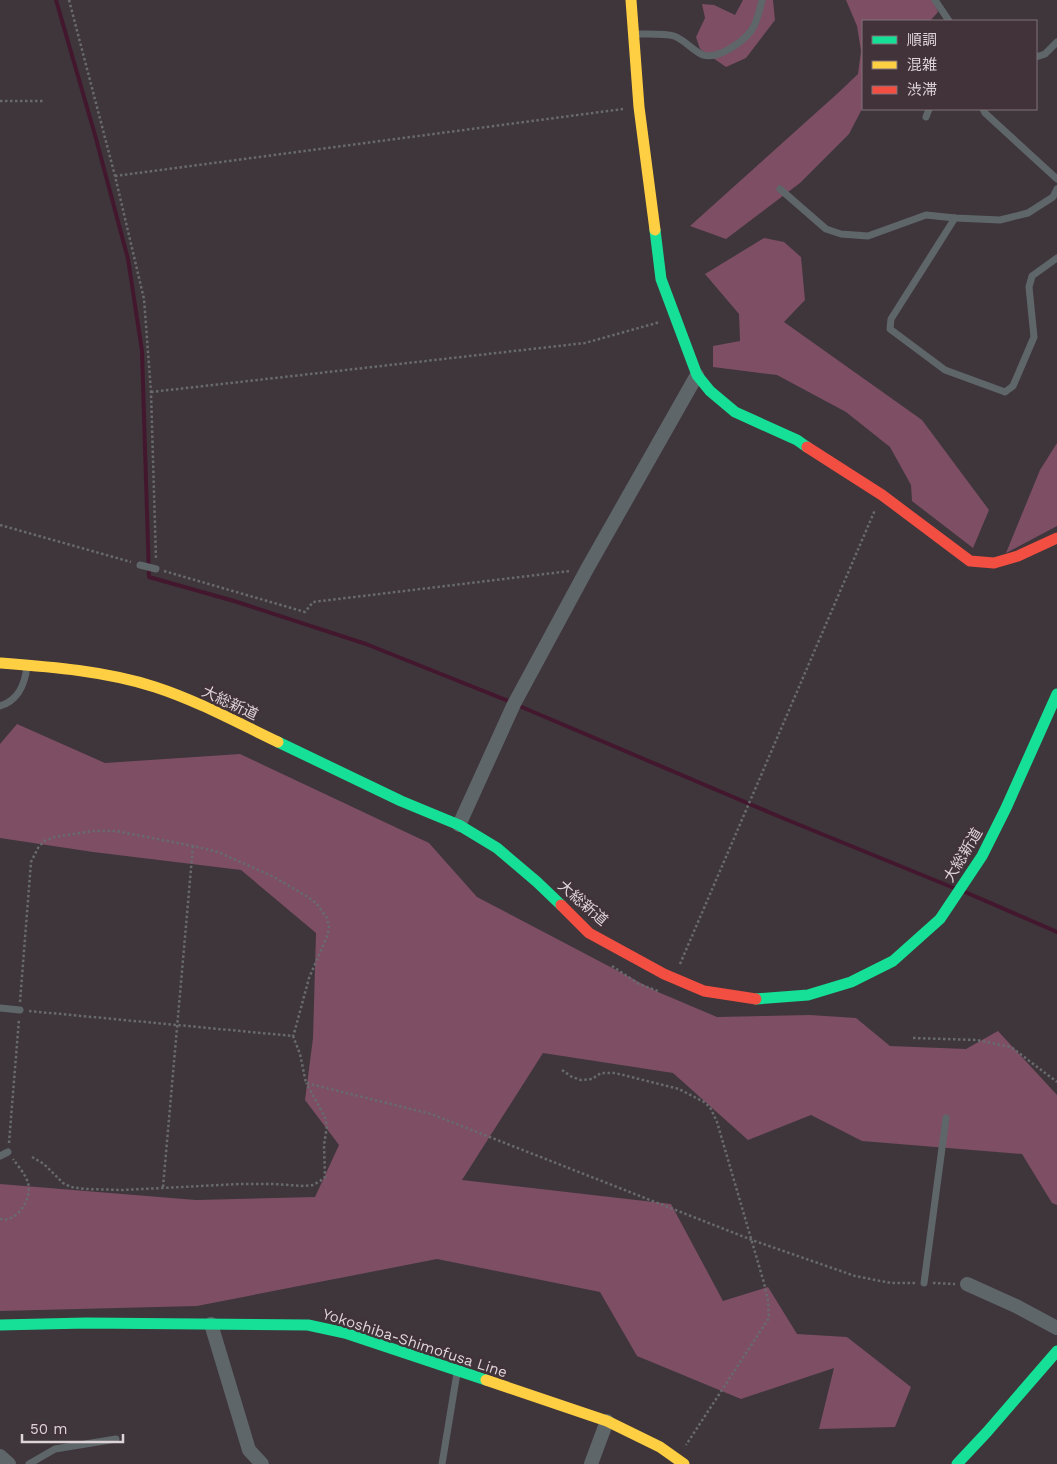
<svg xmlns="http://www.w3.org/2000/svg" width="1057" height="1464" font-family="'Work Sans','Noto Sans JP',sans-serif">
	<rect width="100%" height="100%" fill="#3e363a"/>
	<g fill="#7d4e64">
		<path d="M743 0H773L775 20 746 58 726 67 700 49 696 37 705 18 702 4 714 5 735 15Z"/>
		<path d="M846 0H933L938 12 930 21H863V107L849 134 800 183 726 239 690 226 838 93 858 74 861 51 857 26Z"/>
		<path d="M764 238 784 242 801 257 805 300 784 322 922 420 989 510 973 548 912 501 911 485 890 447 846 412 777 375 713 367V346L740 341 739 314 705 274Z"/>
		<path d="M1057 443V526L1006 553 1040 470Z"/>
		<path d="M17 724 105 763 240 754 429 843 477 897 658 992 717 1017 810 1015 856 1018 890 1046 966 1049 998 1031 1057 1095V1205L1052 1203 1022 1154 862 1141 811 1115 748 1140 673 1073 543 1053 462 1180 671 1204 723 1301 768 1287 797 1334 847 1337 911 1387 895 1427 819 1429 834 1368 741 1399 637 1356 600 1292 437 1259 197 1306 0 1311V1184L196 1200 315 1197 339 1145 305 1100 313 1038 316 933 241 870 93 852 0 838V744Z"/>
	</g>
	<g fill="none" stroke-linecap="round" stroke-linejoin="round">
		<g stroke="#43182f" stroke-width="4">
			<path d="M56 0 95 135 128 259 142 351 149 577 234 601 366 644 511 702"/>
			<path d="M517 705 785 819 954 888"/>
			<path d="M965 892 1057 932"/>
		</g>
		<g stroke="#686a6d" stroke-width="2.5" stroke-dasharray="2.5 2.5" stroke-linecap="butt">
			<path d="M69 0 115 176 144 299 151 392 156 559"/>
			<path d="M0 101H43"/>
			<path d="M115 176 623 109"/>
			<path d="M151 392 585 343 660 322"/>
			<path d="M0 525 131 562"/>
			<path d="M164 571 305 612 313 602 570 571"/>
			<path d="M680 964 875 510"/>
			<path d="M612 966 639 984 658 991"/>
			<path d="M20 1002 31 862 38 848 44 841 55 837 93 831H116L193 846 218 852 274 877 308 897 316 903 327 918 329 927 328 934 309 978 295 1030 293 1036"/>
			<path d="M29 1011 293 1036 300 1054 306 1083 431 1114 752 1240 855 1276 891 1283H915"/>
			<path d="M913 1038 977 1040 1011 1047 1057 1082"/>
			<path d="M562 1070 572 1077 581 1080 592 1079 601 1073H615L679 1089 704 1102 710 1107 717 1122 764 1283 768 1301 769 1318 686 1445"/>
			<path d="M9 1143 19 1019"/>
			<path d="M32 1157 44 1164 63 1183 71 1187 85 1189 123 1190 240 1184H273L304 1186 313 1185 320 1181 325 1177 324 1145 327 1126 325 1117 306 1083"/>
			<path d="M163 1187 193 846"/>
			<path d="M0 1219C3 1219 5 1220 8 1219 21 1216 32 1196 28 1183 26 1175 18 1166 13 1159"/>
			<path d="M933 1283 955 1284"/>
		</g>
		<g stroke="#5f666a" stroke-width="7">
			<path d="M935 0 949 21"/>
			<path d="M636 34C646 34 664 33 674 36 685 40 693 51 703 55 719 60 748 39 754 26 758 18 760 8 762 0"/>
			<path d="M1036 57 1045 54 1057 42"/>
			<path d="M983 109 985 113 1057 179"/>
			<path d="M926 117 929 109"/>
			<path d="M780 189 826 229 841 234 868 236 926 215 955 218 1000 220 1028 213 1053 197 1057 189"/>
			<path d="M955 218 891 319 890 329 945 370 1005 392 1013 386 1034 337 1029 287 1032 276 1057 258"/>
			<path d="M140 565 156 569"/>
			<path d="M0 706C19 700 25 684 27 666"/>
			<path d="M0 1008 20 1010"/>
			<path d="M0 1156 8 1152"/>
			<path d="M924 1283 946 1118"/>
			<path d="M29 1464 55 1449 116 1439"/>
			<path d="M442 1464 457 1373"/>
		</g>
		<g stroke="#5f666a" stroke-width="14">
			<path d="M459 825 514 704 587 569 697 375"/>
			<path d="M967 1284 1016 1306 1057 1328"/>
			<path d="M211 1324 249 1450 262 1464"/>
			<path d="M0 1456 9 1464"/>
			<path d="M591 1464 607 1421"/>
		</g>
		<g stroke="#16e098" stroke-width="11">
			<path d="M655 230 661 279 697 375 710 391 735 412 797 440 807 447"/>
			<path d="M278 742 401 801 459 825 497 848 537 882 561 905"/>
			<path d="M756 999 808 995 851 982 893 961 940 919 982 856 1006 808 1057 694"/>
			<path d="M0 1325 86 1323 308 1325 345 1333 486 1380"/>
			<path d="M957 1464 987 1432 1057 1351"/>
		</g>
		<g stroke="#ffcf43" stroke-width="11">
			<path d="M631 0 639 107 655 230"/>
			<path d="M0 663C52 667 105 671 155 687 198 701 238 723 278 742"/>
			<path d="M486 1380 607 1421 660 1447 684 1464"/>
		</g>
		<g stroke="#f24e42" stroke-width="11">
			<path d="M807 447 882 495 970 561 994 563 1018 556 1057 538"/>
			<path d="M561 905 589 933 664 974 704 991 756 999"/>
		</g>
	</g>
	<g text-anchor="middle" stroke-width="5" stroke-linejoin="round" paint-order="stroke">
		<g font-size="15" fill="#ded4d8" stroke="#413339">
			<text transform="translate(230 703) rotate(25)" y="5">大総新道</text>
			<text transform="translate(963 855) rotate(-59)" y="5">大総新道</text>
			<text transform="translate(583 903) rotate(41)" y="5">大総新道</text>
			<text transform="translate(415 1343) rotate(18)" y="5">Yokoshiba-Shimofusa Line</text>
		</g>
	</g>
	<rect x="862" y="20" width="175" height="90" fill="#413339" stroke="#807379"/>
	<rect x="872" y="36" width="25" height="8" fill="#16e098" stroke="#807379"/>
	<text x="907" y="45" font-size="15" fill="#ded4d8">順調</text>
	<rect x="872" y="61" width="25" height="8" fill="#ffcf43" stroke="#807379"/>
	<text x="907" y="70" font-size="15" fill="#ded4d8">混雑</text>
	<rect x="872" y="86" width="25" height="8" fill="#f24e42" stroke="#807379"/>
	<text x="907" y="95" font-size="15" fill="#ded4d8">渋滞</text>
	<path d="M22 1434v8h101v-8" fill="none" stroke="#ded4d8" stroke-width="2.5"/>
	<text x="30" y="1434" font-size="15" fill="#ded4d8" stroke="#413339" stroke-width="4" paint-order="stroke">50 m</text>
</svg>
